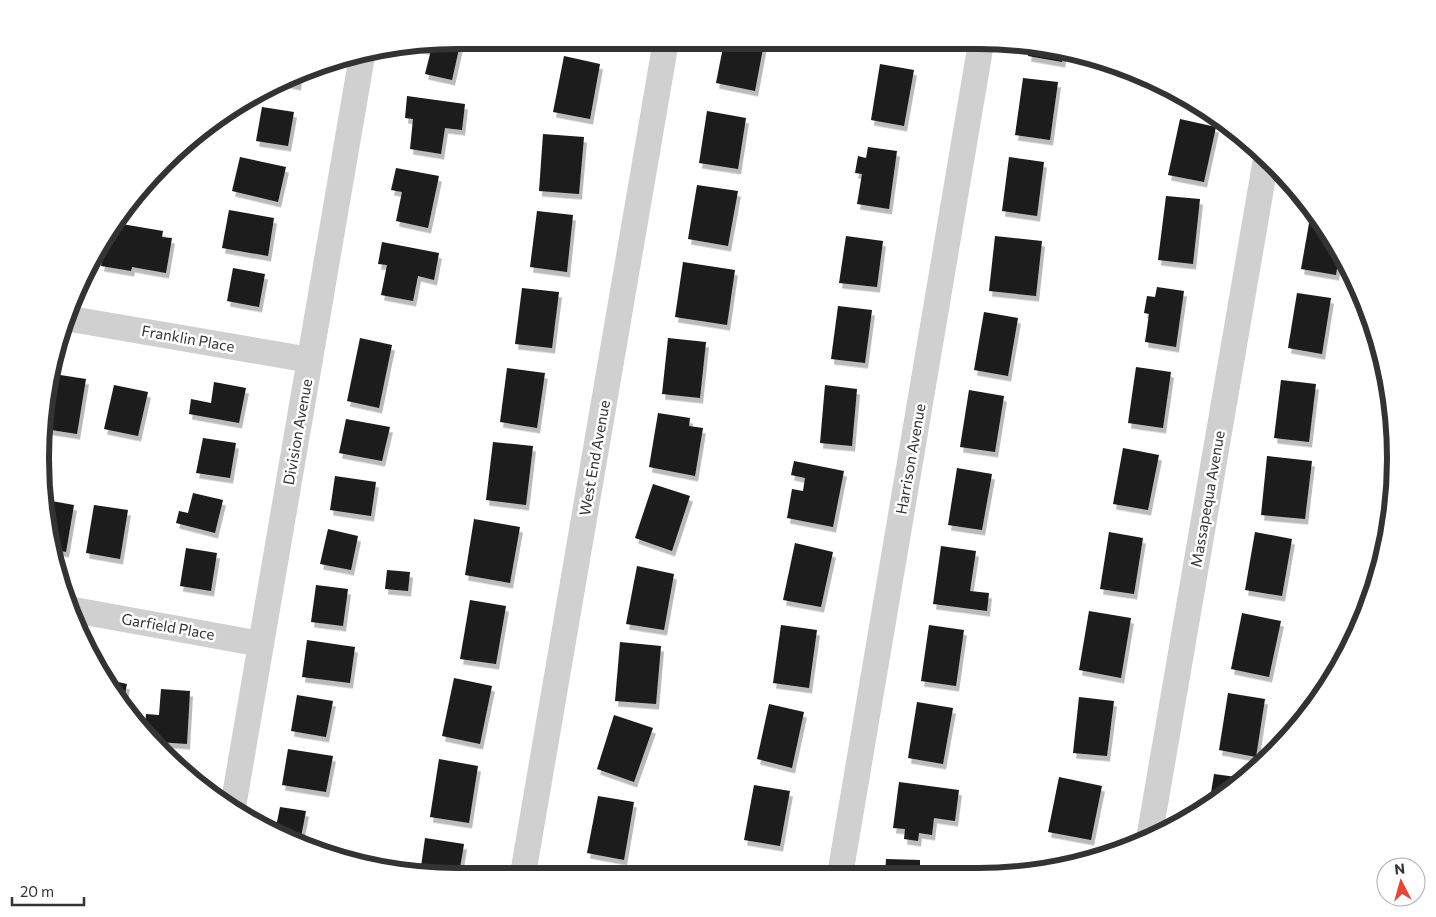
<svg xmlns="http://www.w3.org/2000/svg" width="1436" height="917" font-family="Commissioner,sans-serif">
	<defs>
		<filter id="shadow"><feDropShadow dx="3" dy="5.5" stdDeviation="0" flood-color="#0004"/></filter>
	</defs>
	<rect width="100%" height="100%" fill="#fff"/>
	<g fill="#1a1a1a" filter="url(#shadow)">
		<path d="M461 40 452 80 425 74 431 50 416 47Z"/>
		<path d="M724 42 764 43 755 91 716 83Z"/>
		<path d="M1030 44 1064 52 1062 62 1028 56Z"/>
		<path d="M564 56 600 64 590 119 553 112Z"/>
		<path d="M880 64 914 70 904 126 871 120Z"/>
		<path d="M299 74 298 85 283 82Z"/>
		<path d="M1023 78 1058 82 1050 140 1015 135Z"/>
		<path d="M407 96 465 104 462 130 445 128 441 154 410 149 413 119 405 118Z"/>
		<path d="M262 107 294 112 288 146 256 141Z"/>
		<path d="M707 111 746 118 738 169 699 163Z"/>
		<path d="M1180 119 1216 127 1204 182 1168 175Z"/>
		<path d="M543 134 584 137 579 194 539 191Z"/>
		<path d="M868 147 897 151 889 209 857 204 862 174 855 173 858 156 866 158Z"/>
		<path d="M240 157 286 167 278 202 232 191Z"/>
		<path d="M1009 157 1044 162 1037 216 1002 211Z"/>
		<path d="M396 168 439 176 428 228 396 221 402 192 391 190Z"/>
		<path d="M697 185 738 191 728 246 688 239Z"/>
		<path d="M1166 196 1200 199 1193 264 1158 260Z"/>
		<path d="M229 210 274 218 268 256 222 248Z"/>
		<path d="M537 211 573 215 567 272 530 267Z"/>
		<path d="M1311 212 1314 213 1340 250 1336 275 1301 269Z"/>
		<path d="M116 223 163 231 162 237 172 238 166 273 132 267 131 271 101 266 105 245Z"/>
		<path d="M846 236 883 241 877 287 839 283Z"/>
		<path d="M995 236 1042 241 1036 296 989 291Z"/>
		<path d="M382 242 439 253 434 280 418 276 413 301 381 295 387 265 378 264Z"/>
		<path d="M683 262 735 270 727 325 675 317Z"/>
		<path d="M233 268 265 274 259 307 227 301Z"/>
		<path d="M1157 287 1184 291 1176 347 1145 342 1149 314 1144 313 1147 296 1155 297Z"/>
		<path d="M522 288 559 292 552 348 515 344Z"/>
		<path d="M1297 293 1331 298 1322 354 1288 348Z"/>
		<path d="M838 306 872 310 865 363 831 359Z"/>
		<path d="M984 312 1018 318 1008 376 974 370Z"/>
		<path d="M360 338 392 345 379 408 347 401Z"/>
		<path d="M668 338 706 342 700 398 662 394Z"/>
		<path d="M1136 367 1171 372 1163 428 1128 423Z"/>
		<path d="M507 368 545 373 537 428 500 422Z"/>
		<path d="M54 374 86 379 77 434 45 429Z"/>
		<path d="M1281 380 1316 384 1309 442 1274 438Z"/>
		<path d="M214 382 246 388 239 423 189 414 191 399 211 403Z"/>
		<path d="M114 385 148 392 138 436 104 429Z"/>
		<path d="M825 385 857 389 852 446 820 443Z"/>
		<path d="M969 390 1004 396 995 452 960 447Z"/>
		<path d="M658 413 690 418 689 426 703 428 695 476 649 467Z"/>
		<path d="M346 419 390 427 382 461 339 453Z"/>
		<path d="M203 438 236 443 230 478 196 473Z"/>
		<path d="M493 442 533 446 526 505 486 500Z"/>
		<path d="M1123 448 1159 455 1148 510 1113 504Z"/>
		<path d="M1267 456 1312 461 1305 519 1261 515Z"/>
		<path d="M794 461 844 471 833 527 787 518 792 489 803 491 805 478 791 475Z"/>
		<path d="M957 468 992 474 982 530 948 525Z"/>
		<path d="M335 476 376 482 371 516 330 510Z"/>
		<path d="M653 484 690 496 672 551 635 538Z"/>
		<path d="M193 493 223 500 215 533 176 523 179 511 188 513Z"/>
		<path d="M46 500 74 505 66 552 52 549Z"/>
		<path d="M94 505 128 510 120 559 86 553Z"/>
		<path d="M474 519 520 527 510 583 465 575Z"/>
		<path d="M328 529 358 536 351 570 320 564Z"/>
		<path d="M1109 532 1143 538 1134 594 1100 589Z"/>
		<path d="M1255 532 1292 539 1282 596 1245 590Z"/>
		<path d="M795 543 833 552 821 607 783 600Z"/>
		<path d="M941 546 976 551 970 591 989 593 987 611 933 604Z"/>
		<path d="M186 548 217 553 211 591 180 586Z"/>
		<path d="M637 566 674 574 664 630 626 624Z"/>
		<path d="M387 570 410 572 408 591 385 589Z"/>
		<path d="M316 585 348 589 343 626 311 622Z"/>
		<path d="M470 600 506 606 496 664 460 659Z"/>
		<path d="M1089 611 1131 618 1121 678 1079 670Z"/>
		<path d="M1242 613 1281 621 1269 677 1231 669Z"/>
		<path d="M781 625 817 630 809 688 773 683Z"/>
		<path d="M929 625 964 630 956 686 921 681Z"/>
		<path d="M307 640 355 647 350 683 302 677Z"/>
		<path d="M620 642 661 646 656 704 615 701Z"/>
		<path d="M454 678 492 686 480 744 442 736Z"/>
		<path d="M105 679 127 684 123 704 110 691Z"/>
		<path d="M161 689 190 691 187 744 158 742 145 728 146 714 159 715Z"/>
		<path d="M1228 693 1265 699 1256 757 1219 750Z"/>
		<path d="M297 695 333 701 326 737 291 731Z"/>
		<path d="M1079 697 1114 701 1107 756 1073 753Z"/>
		<path d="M917 702 953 708 943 764 908 758Z"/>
		<path d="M769 704 804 712 792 768 757 759Z"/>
		<path d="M614 715 653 728 634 782 597 769Z"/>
		<path d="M288 749 333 756 326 792 282 785Z"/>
		<path d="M439 759 478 766 469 823 430 817Z"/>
		<path d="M1214 774 1244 778 1232 790 1209 805Z"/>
		<path d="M1059 777 1102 786 1091 840 1048 832Z"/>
		<path d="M899 782 959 790 955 821 934 818 932 835 919 833 918 841 904 839 905 829 893 828Z"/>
		<path d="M754 785 790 791 780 846 744 840Z"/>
		<path d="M598 796 634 802 624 860 587 853Z"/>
		<path d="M280 807 306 811 300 842 290 840 275 832Z"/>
		<path d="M425 838 464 844 459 874H420Z"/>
		<path d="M886 859 920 860V876H885Z"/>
		<path d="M1054 859 1079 864 1052 868Z"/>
		<path d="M738 865 774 870V875H737Z"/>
		<path d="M582 870 605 873V874H581Z"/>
	</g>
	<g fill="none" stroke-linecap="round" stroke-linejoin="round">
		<g stroke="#d0d0d0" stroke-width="26">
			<path d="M65 318 310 360"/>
			<path d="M74 610 261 644"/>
			<path d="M233 807 362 56"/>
			<path d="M1149 839 1266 159"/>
			<path d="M523 874 666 41"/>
			<path d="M840 875 981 43"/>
		</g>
	</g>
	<g text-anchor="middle" stroke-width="5" stroke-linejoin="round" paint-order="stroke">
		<g font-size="15" fill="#333" stroke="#fff">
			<text transform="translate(188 339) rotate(10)" y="5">Franklin Place</text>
			<text transform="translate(298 432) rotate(-80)" y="5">Division Avenue</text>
			<text transform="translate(595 458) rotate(-80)" y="5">West End Avenue</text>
			<text transform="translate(911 459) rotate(-80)" y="5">Harrison Avenue</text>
			<text transform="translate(1208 499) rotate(-80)" y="5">Massapequa Avenue</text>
			<text transform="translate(168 627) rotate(10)" y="5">Garfield Place</text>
		</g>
	</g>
	<path d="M0 0H1436V917H0ZM458 49H978A409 409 0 0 1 1387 458V459A409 409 0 0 1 978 868H458A409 409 0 0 1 49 459V458A409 409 0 0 1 458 49Z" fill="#fff" fill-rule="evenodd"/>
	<path fill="none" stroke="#333" stroke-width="6" d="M458 49H978A409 409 0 0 1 1387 458V459A409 409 0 0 1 978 868H458A409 409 0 0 1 49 459V458A409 409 0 0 1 458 49Z"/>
	<g transform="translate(1401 882) rotate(354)"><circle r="24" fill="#ffffff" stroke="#adadad"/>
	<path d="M0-4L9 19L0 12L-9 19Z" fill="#e74637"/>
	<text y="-8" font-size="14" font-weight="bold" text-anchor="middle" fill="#333333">N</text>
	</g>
	<path d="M12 897v8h72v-8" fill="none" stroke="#333333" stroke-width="2.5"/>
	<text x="20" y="897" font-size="15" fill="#333333" stroke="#ffffff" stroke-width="4" paint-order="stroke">20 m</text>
</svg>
